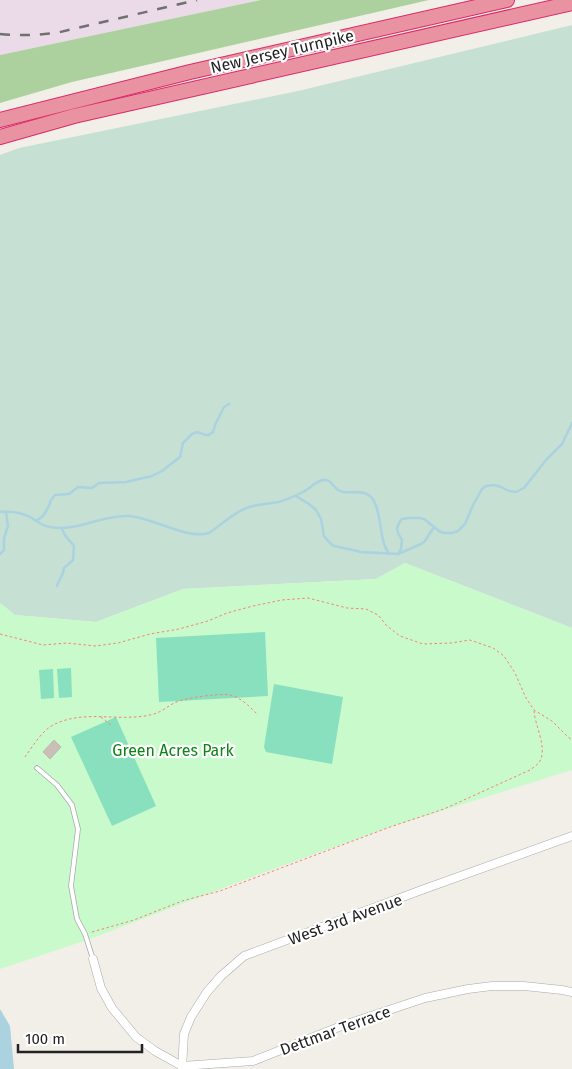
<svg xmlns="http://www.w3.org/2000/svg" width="572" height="1069" font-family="'Fira Sans',sans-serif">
	<rect width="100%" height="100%" fill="#f2efe9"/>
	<path fill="#ebdbe8" d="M0 0H261L0 55Z"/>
	<path fill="#add19e" d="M261 0H429L72 82 0 103V55Z"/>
	<path fill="#c6e0d4" d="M572 25V628L405 563 376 579 183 589 96 622 15 615 0 603V155L19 148 298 91Z"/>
	<path fill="#c8facc" d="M405 563 572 628V770L390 827 268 871 90 939 0 969V603L15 615 96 622 183 589 376 579Z"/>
	<g fill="#88e0be">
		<path d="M265 632 268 696 159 702 156 638Z"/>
		<path d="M71 668 72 697 59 698 57 669Z"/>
		<path d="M53 669 54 698 41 699 39 670Z"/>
		<path d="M274 684 343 697 332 764 266 752 264 747Z"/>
		<path d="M116 717 156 806 112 826 71 737Z"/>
	</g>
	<path fill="#aad3df" d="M0 1009 10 1026 14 1069H0Z"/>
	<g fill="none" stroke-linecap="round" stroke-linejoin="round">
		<g stroke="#aad3df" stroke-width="2.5">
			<path d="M296 496 309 504 316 510 321 519 324 536 330 543 334 546 353 550 361 552 398 554 421 544 425 541 434 527"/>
			<path d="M0 512C10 511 20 512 30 517 37 521 42 526 50 527 77 532 101 515 128 516 153 517 186 540 209 533 221 525 231 515 244 509 255 504 267 504 278 502 287 500 295 496 303 492 310 489 319 478 326 480 334 481 333 491 344 492 352 493 364 490 370 496 380 505 380 531 384 544 385 547 387 551 389 554"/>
			<path d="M36 521 43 516 48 508 51 500 55 495 69 494 78 487 92 488 99 483 126 482 152 476 162 471 180 457 183 443 192 434 197 432 206 435H209L213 432 215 425 224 407 229 404"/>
			<path d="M0 554 4 550V538L8 526 6 512"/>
			<path d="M398 554 401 549 402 540 398 533 397 528 399 523 402 519 409 518H420L424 519 439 531 444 533H452L458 531 465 524 473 505 482 489 486 486 494 485 501 487 509 491 516 492 524 488 546 460 562 444 572 423"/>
			<path d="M57 586C60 577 63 577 64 568L73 560 74 546C69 539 64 537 62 528"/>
		</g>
	</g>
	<path fill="#c7bfb8" stroke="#c4b6ab" d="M54 740 61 747 50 759 43 752Z"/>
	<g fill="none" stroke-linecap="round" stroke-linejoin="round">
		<g stroke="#a9a9a9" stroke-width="5.5">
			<path id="service" d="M37 768 57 785 72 805 78 829 71 886 77 919 85 934 93 959"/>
		</g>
		<g stroke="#a9a9a9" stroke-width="9">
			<g id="minor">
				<path d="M93 959 101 988 112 1008 136 1037 155 1051 182 1066 253 1061 344 1025 425 998 468 989 492 986H524L562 990 572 992"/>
				<path d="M182 1069 184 1034 191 1017 207 992 221 976 244 956 427 888 572 836"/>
			</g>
		</g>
		<g stroke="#dc2a67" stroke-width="16">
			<g id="motorway">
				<path d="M0 120 190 72 507 0"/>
				<path d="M0 137 74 116 572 3"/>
			</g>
		</g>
		<g stroke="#fa8072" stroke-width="1" stroke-dasharray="2.5 2.5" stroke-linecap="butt">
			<path d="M0 634 43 645 67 643 95 646 118 643 150 634 179 629 208 621 227 613 253 606 282 600 308 598 347 608 366 609 378 615 387 626 400 636 423 644 451 643 470 640 493 648 504 656 515 673 526 698 534 710 552 721 568 737 572 740"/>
			<path d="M101 717 112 726"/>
			<path d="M25 757C33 746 42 730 55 724 87 709 121 723 154 714 161 712 167 707 174 703 184 698 219 693 230 695 242 698 250 707 258 715"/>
			<path d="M92 932 134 920 182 901 220 891 390 827 444 809 530 770C534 767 539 764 541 759 546 745 535 725 534 711"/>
		</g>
		<use href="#service" stroke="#fff" stroke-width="4"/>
		<use href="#minor" stroke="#fff" stroke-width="8"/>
		<use href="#motorway" stroke="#e892a2" stroke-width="14"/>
		<path stroke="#707070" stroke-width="2.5" stroke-dasharray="10 10" stroke-linecap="butt" d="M0 34C19 36 37 35 56 33L197 0"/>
	</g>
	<g text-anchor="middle" stroke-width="4.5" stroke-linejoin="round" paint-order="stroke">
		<g font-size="16" fill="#222" stroke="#fff">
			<text transform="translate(282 51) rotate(-13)" y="6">New Jersey Turnpike</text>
			<text transform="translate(345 919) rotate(-20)" y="6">West 3rd Avenue</text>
			<text transform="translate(335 1030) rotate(-20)" y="6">Dettmar Terrace</text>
		</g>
		<g font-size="16" fill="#0c8416" stroke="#fff">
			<text x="173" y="756">Green Acres Park</text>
		</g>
	</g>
	<path d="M18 1044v8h124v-8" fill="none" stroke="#222222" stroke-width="2.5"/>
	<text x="25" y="1044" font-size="15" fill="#222222" stroke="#ffffff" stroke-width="4" paint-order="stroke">100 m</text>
</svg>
